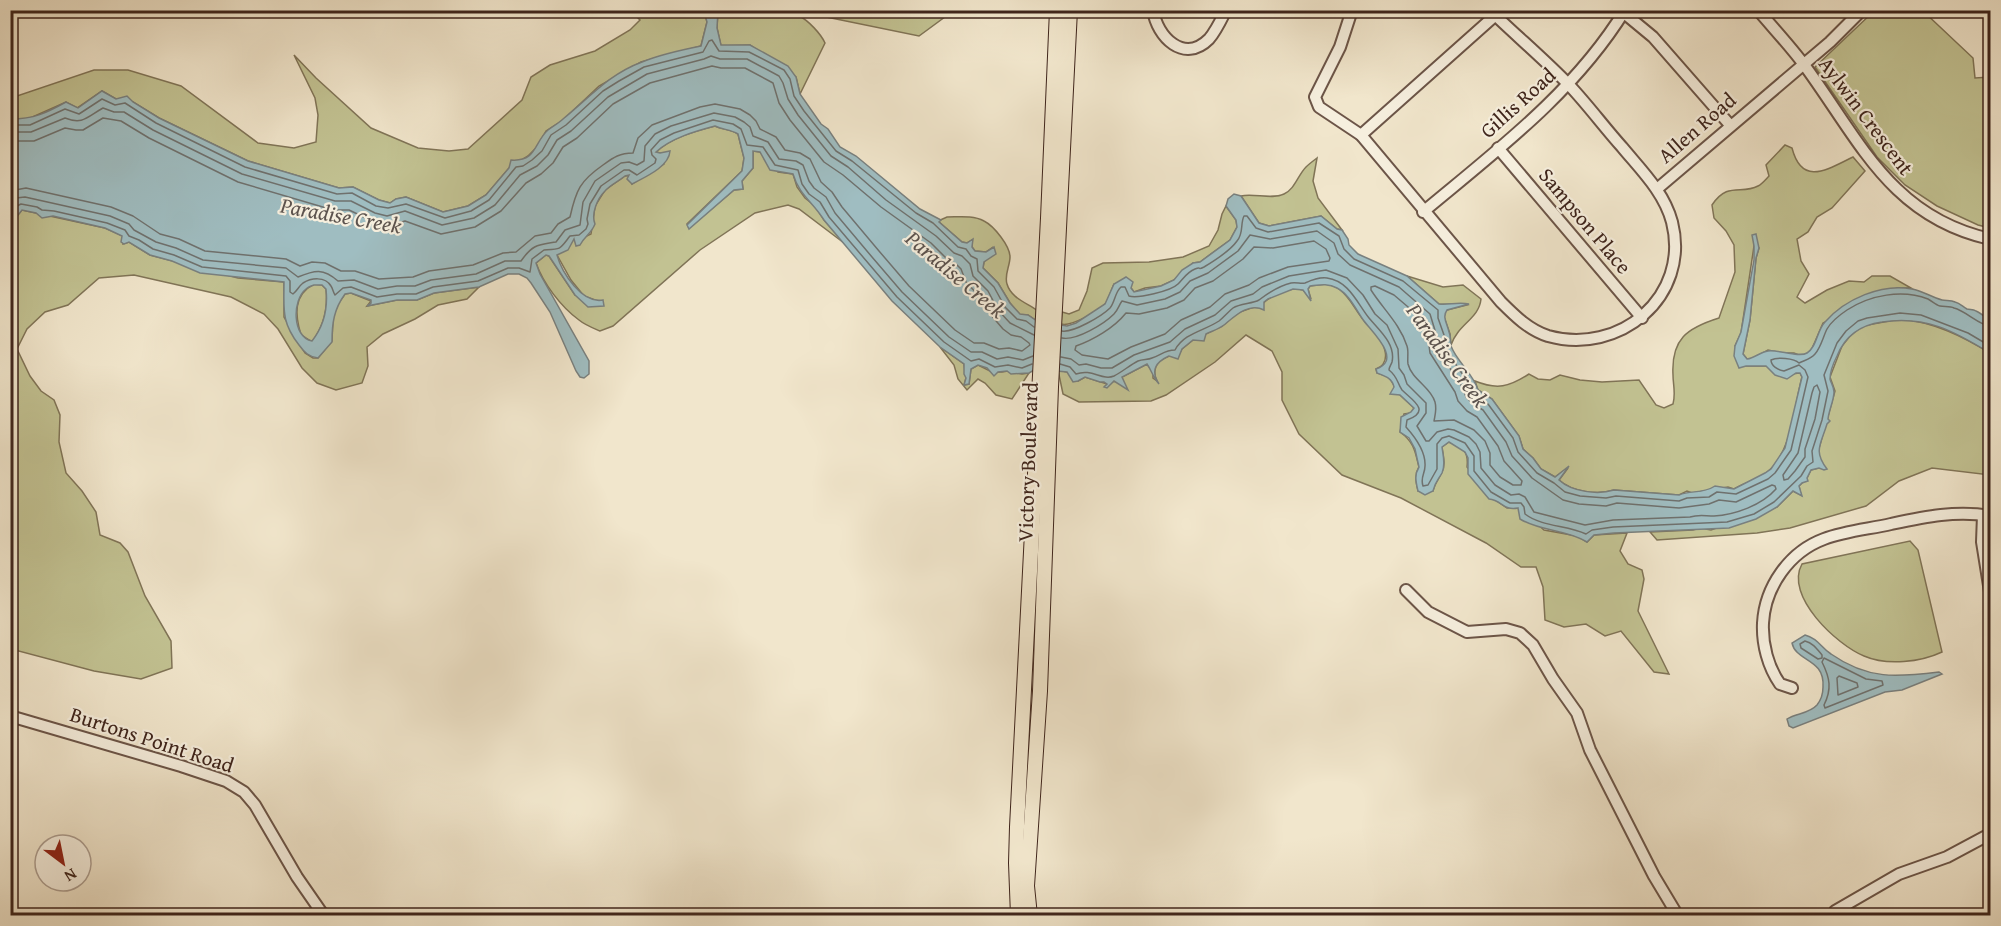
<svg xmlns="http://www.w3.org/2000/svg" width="2001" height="926" font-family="'Gentium Book Plus',serif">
	<rect width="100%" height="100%" fill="#f1e6cc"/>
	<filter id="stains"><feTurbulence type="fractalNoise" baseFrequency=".00333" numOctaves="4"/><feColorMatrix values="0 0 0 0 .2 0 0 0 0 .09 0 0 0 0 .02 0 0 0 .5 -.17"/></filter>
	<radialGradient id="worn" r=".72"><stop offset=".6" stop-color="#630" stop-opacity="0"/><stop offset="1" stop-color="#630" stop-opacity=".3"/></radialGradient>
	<g fill="#c2c292" stroke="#807457" stroke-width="1.5">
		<path d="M631 11H704L707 22 701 46 641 62 599 86 562 121 546 131 537 147 528 156 509 168 486 195 468 206 443 212 406 197 396 199 390 203 379 200 353 187 339 188 248 161 159 118 133 102 116 99 102 91 77 108 66 102 28 119H11V98L94 70H128L181 86 258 143 294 148 316 142 318 115 315 98 294 55 316 78 371 128 418 148 449 151 468 149 522 100 531 77 550 65 595 51 630 30 640 20Z"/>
		<path d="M718 11C740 11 779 7 799 16 808 20 821 34 825 43L800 94 796 77 750 45 721 46 717 28Z"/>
		<path d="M797 11H953L919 36Z"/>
		<path d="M1874 11H1923L1973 58 1975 78 1990 77V228L1978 225 1937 206 1905 185 1877 157 1815 67Z"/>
		<path d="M715 126C723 130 730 129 738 134L744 158 742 171 687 224 689 228 734 190 743 189 742 181 753 168V151L760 152 778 172 793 174 797 187 805 198 815 206 824 220 844 243 799 209 788 205 755 213 700 250 613 326 600 331C593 328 585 325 579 320 561 307 543 283 536 263L546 255 549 256 575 295 598 301 584 296 571 280 557 255 574 239 576 241 591 234 595 206 605 190 625 176 630 175 632 184 664 164 660 153 656 152C671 138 695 131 715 126Z"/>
		<path d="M1785 145 1792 148C1802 187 1828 169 1853 157L1865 171 1832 208 1817 217 1808 232 1797 239 1801 261 1809 274 1797 297 1805 303 1827 290 1849 281 1864 282 1872 276H1890L1911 288H1897L1823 323 1811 351 1806 354 1801 356 1794 353H1783L1768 350 1752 359H1747L1743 354 1750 320 1756 258 1759 248 1754 246 1741 333 1735 346 1746 366H1766L1791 374 1800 373 1802 377C1794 406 1792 453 1767 472 1758 479 1745 483 1734 489L1728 487 1692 493 1687 491 1679 495 1614 490C1598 495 1572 492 1559 480L1568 468 1555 477 1541 469 1533 458 1523 449 1519 436 1492 399 1478 390 1475 381C1497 390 1509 387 1529 374L1538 379 1550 380 1560 375 1580 380 1602 382 1639 380 1656 405 1664 408 1673 404C1676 393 1673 385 1673 375 1671 339 1687 328 1719 318L1735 272 1734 245 1726 231 1714 218 1712 205C1728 181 1741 195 1758 186 1762 184 1766 179 1769 176L1766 165Z"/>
		<path d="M1317 158 1313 181 1318 198 1342 230 1337 229 1321 216 1269 226 1259 223 1241 196C1254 193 1272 200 1284 194 1295 189 1298 175 1306 167 1309 164 1313 161 1317 158Z"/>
		<path d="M1226 206 1236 220 1237 227 1230 240 1200 262 1193 263 1174 280 1161 286 1145 288 1134 292 1131 288 1114 284C1111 290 1109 298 1106 303 1099 311 1071 327 1061 324L1062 312 1069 314 1079 310 1087 291 1092 268 1103 263 1149 262 1183 257 1209 246 1218 230 1222 214Z"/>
		<path d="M22 210 105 228 123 236V244L129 242 150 255 238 278 284 282V317L305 353 313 358H318L332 341 333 318 338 304 345 294 351 293 371 301 367 306 397 300H417L434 293 479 287 467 299 438 305 415 319 383 334 367 347 368 366 362 383 336 390 317 383 302 368 278 329 264 314 231 297 134 275 99 278 68 305 45 312 27 329 17 349 30 376 41 391 54 400 60 415 59 442 66 473 82 491 96 512 100 535 120 543 128 552 145 596 171 641 172 668 141 679 94 671 11 649 10 224Z"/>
		<path d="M947 217C959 217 973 215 984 221 994 226 1010 246 1010 257 1010 266 1004 275 1007 284 1011 298 1027 303 1038 311L1037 321 1028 315H1020L1010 303 998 283 983 268 984 262 993 247 986 252 975 251 972 247V240L967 243 962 242 938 221Z"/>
		<path d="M1407 276 1443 287 1463 285 1481 299C1479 319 1458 324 1451 345L1450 334 1444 317 1445 312 1447 310 1467 305C1457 302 1449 305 1439 304Z"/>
		<path d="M314 284 322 285 326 289C328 308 324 326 312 342L301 335C295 315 293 295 314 284Z"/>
		<path d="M1326 284C1330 285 1335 286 1339 289 1351 298 1356 312 1366 323 1369 327 1373 329 1376 333 1385 344 1392 363 1376 369L1377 373 1389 377 1400 395 1414 408 1411 413 1404 414 1400 432C1414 442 1415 451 1419 467 1414 475 1416 482 1418 491H1433C1435 483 1439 479 1442 472 1446 465 1443 455 1442 447L1449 442C1462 448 1469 450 1467 467L1494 499 1507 508 1519 507 1544 530 1577 536 1587 542 1594 535 1627 533 1620 551 1628 564 1642 570 1644 579 1638 611 1669 674 1654 672 1621 631 1605 636 1586 624 1564 627 1545 620 1543 587 1536 567H1521L1486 543 1401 498 1342 475 1299 434 1282 400V372L1272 351 1246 335 1215 362 1166 395 1151 401 1079 402 1063 394 1058 370 1067 372 1078 381 1085 377 1107 384 1114 381 1123 382 1122 377 1147 364 1153 372V378L1157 381C1153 374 1155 368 1158 361L1169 356H1178L1182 349 1193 340 1222 326 1237 313 1254 307H1260C1268 296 1290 286 1303 290L1311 299 1308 289 1310 286Z"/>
		<path d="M1900 319C1934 322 1962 336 1990 353V475L1932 468 1899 481 1866 506 1790 528 1757 533 1657 540 1650 532 1693 530 1700 528 1711 530 1777 507 1793 491 1801 495 1799 486 1807 478 1811 470 1819 468 1818 452 1835 391 1830 377 1842 346 1850 336 1862 326Z"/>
		<path d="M940 347 964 364 966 378 964 385 969 384 971 369 978 365 992 372H1002L1008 371 1022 374 1029 373 1012 399 996 395 985 383 978 379 967 390 958 379 954 365Z"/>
		<path d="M1910 541 1918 550 1942 652C1921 662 1887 666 1864 656 1837 645 1784 596 1802 564Z"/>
	</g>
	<g fill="#9fbdc1" stroke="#79807f" stroke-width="1.5" fill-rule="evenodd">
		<path d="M704 11H718L717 28 721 45H750L788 66 796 77 800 94 821 124 828 129 840 147 856 156 920 209 941 220 939 222 962 242 967 243 973 239 972 247 975 251 986 252 994 247 996 254 984 262 983 268 998 283 1010 303 1020 314 1028 315 1037 321 1067 326 1076 323 1105 304 1114 284 1126 277 1133 282 1131 288 1134 292 1161 286 1174 280 1182 270 1193 263 1200 262 1230 240 1237 227 1236 220 1226 206 1228 199 1234 194 1241 196 1259 223 1269 226 1321 216 1337 229 1342 230 1348 239 1349 245 1358 254 1407 276 1439 304C1449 305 1458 302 1469 304L1447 310C1442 317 1447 323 1449 332 1451 336 1450 341 1451 346 1457 362 1473 373 1478 390L1492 399 1519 436 1523 449 1533 458 1541 469 1555 477 1569 466 1559 480C1572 492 1598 495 1614 490L1679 495C1691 490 1703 494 1715 486L1734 489 1765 473 1771 469 1785 448 1802 377 1800 373H1796L1787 379 1775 375 1766 366H1746L1739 368 1734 356 1735 346 1741 332 1754 260V246L1752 235 1756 234 1759 248 1756 258 1750 320 1743 354 1747 359C1755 358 1760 352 1768 351 1777 349 1799 358 1807 353 1817 347 1817 330 1825 322 1845 299 1882 283 1912 289 1923 291 1931 297 1942 300 1946 301 1951 300 1955 302 1960 303 1963 307 1967 309 1970 310 1973 309 1976 311 1981 313 1986 318 1990 321V353C1954 331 1925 315 1882 322 1860 325 1845 336 1837 356 1834 362 1830 372 1830 379 1831 383 1834 387 1834 392 1834 400 1829 410 1828 419L1830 421 1827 424C1821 444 1813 451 1827 469L1824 470 1819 468 1811 470 1807 478 1808 481 1802 483 1799 486 1802 496 1793 491 1777 507 1756 519 1729 528 1614 533 1594 535 1587 542C1566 529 1541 532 1520 519L1518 508C1503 511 1502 500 1489 499L1468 474V458L1465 452 1449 442 1442 447C1443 455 1446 465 1442 473 1438 480 1435 482 1433 491L1425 495 1418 491C1416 482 1414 475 1419 467L1415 449 1409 438 1400 432 1401 417 1411 412 1414 408 1400 395 1390 394 1394 387C1392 378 1385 376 1377 373L1376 369C1403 360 1372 332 1364 321 1356 310 1350 295 1337 288 1328 283 1319 285 1310 286L1308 289 1311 301 1303 290 1293 289 1268 299 1264 302V310C1249 302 1235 316 1224 325 1219 329 1212 331 1206 334L1204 341 1193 340 1182 349 1178 359 1169 356C1156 362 1150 370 1159 384 1153 378 1152 371 1147 364L1122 377 1128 390 1114 381 1107 388 1104 387 1107 384 1104 382H1100L1085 377 1078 381 1073 382 1067 372 1036 369 1029 373 1011 374 1007 371 998 372 994 376 987 368 978 365 971 369 969 384 964 385 966 378 964 374V364L940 347 892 301 824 220C813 202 799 195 793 174L770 170 760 152 753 151V168L742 181 743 189 734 190 689 229 687 225 742 171 744 158 738 134C730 129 723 130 715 126 696 131 671 138 656 152L660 153 670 151C669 167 645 177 632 184L627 179 629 175 625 176C619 181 610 185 605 191 597 199 591 214 595 224 591 234 585 236 580 245L576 246 574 239 568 250 557 255C562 273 582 304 603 300L604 306 588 307 575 295 549 256 546 255 536 263 540 274 589 361V374L584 378 580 377 576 371 550 312 531 283 527 278 519 274H508L479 287 434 293 417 300H397L367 306 371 303V300L351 293 345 294C334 309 332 323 332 342L318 358C309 357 304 352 299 345 281 322 284 309 284 282L200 273 172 261 150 255 129 242 124 244 121 242 122 236 105 228 53 216 42 218 36 213 22 210 11 224V119C34 119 46 113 66 102L78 108 102 91 116 99 127 96 133 102 159 118 248 161 339 188 353 187 379 200 390 203 396 199 406 197 443 212 468 206 486 195 509 168 511 160C537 162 534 142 548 130 553 126 559 123 563 119 589 98 609 74 642 62 661 54 681 50 701 46L707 22ZM314 285H322L326 289C328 308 324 326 312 341 292 337 292 300 306 289 308 287 311 286 314 285Z"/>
		<path d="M1805 635C1819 639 1820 647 1831 654 1868 680 1897 677 1939 672L1942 674 1902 690 1885 692 1793 728 1789 726 1787 719C1796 713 1809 714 1817 705 1821 700 1823 693 1823 687 1825 658 1796 662 1792 643Z"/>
	</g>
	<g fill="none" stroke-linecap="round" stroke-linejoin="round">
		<g stroke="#6f716e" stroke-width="1.5">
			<path d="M10 125H30L65 109 79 114 102 99 115 105 125 103 156 123 245 167 337 194 352 193 376 206 388 208 406 204 445 218 471 211 489 200 516 167 523 166 532 160 542 151 551 135 566 125 603 91 619 81 644 67 703 52 709 41 712 40 719 51 749 52 784 70 790 79 794 96 804 111 836 151 852 161 916 213 933 223 958 247 966 249 971 256 977 259 978 271 994 287 1005 307 1017 319 1026 321 1034 327"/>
			<path d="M10 132H31L65 118C83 125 87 117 103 108L114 112H124L153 130 242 174 335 201H351L375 213 387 216 405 211 442 225 474 218 495 205 520 175 537 166 548 155 557 140 571 131 608 97 647 74 704 59 711 56 720 59H747L779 76 783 83 788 99 798 115 831 156 848 167 886 200 936 236 954 253 962 256 970 264 973 276 988 291 998 310 1010 323 1034 335"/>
			<path d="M10 141H34L65 128 76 130H83L103 118 121 121 149 138 238 182 333 210H349L372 221 386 225 395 224 405 221 441 234 475 227 501 211 526 183 541 174 553 163 563 147 577 138 613 104 650 83 712 66 721 68H745L773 83 779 103 790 120 824 162 843 175 881 207 931 243 949 261 956 264 961 269 966 282 980 297 991 315 1003 329 1011 335 1021 337 1029 343 1030 345 1022 351 1009 348 999 349 984 343H974L955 330 909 286 879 251 842 207 832 192 821 182 810 159 800 153 785 150 776 137 760 129 756 121 750 115 740 109 715 104 700 107 652 125 638 138 633 153C620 153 614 157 603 165 580 181 576 190 570 217L558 224 551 233 535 236 516 252 503 253 473 265 429 271 413 277 379 279 355 271H341L325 263 312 262 300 266 286 259 205 251 179 239 160 234 133 216 111 207 26 188 10 191"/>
			<path d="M10 202 16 198 25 197 110 216 129 224 134 230 156 242 176 248 203 260 286 268 298 277C315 270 323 268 338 281L354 280 378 289 397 286H415L431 280 476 274 505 261H521C533 244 538 245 556 242L565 230 580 225 583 202 595 181 621 163 629 162 637 165 644 161 645 146 655 134 671 126 714 113 735 117 744 122 750 127 753 136 768 142 779 159 796 161 803 165 809 181 814 188 826 197 835 213 872 257 902 292 949 337 971 352H982L997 359 1008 357 1023 360 1033 356"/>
			<path d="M10 216 17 206 21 204 37 207 42 210 54 211 107 223 125 230 129 236 139 240 153 249 174 255 202 267 286 276 290 281V292L293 294C297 291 299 286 303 283 311 278 325 276 331 286 333 289 333 292 335 295L343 288 351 287 377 297 397 294H416L433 287 478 281 508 268H519L530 272 532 259 544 250C562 249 559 250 570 236L579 235 586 229 588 224 587 219 590 204 601 186 624 170H629L637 175 655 163 656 159 652 155 651 150 660 140 674 133 713 120 733 124 741 129 747 145 763 147 775 165 798 170 802 184 809 194 820 202 829 217 897 297 944 342 971 361 979 359 995 367 1008 365 1022 368 1032 364"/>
			<path d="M1314 241 1326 249 1330 258 1329 261 1288 267 1259 278 1249 285 1225 294 1210 307 1181 320 1165 334 1131 347 1108 359 1082 355 1075 350 1076 346C1093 340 1114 328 1126 313L1139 314 1167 308 1184 300 1195 288 1213 281 1243 259 1254 247 1273 248Z"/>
			<path d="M1375 286 1394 295 1421 318 1428 338 1430 353 1455 392 1458 401 1467 411 1477 417 1498 446 1504 461 1522 481 1521 485H1513L1500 477 1490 465V453L1485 441 1474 430 1454 420 1434 421C1435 415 1437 409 1435 402 1431 387 1412 380 1408 364 1407 359 1409 352 1407 346 1400 324 1383 309 1371 290V287Z"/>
			<path d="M1062 331C1073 333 1102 316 1110 308 1115 302 1115 292 1121 287H1125L1129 296C1137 299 1171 291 1178 284 1183 279 1187 272 1195 269 1203 266 1196 271 1204 267 1214 261 1230 251 1237 241 1244 233 1240 224 1244 216H1247L1256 228 1268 232 1319 223 1339 236 1344 249 1354 259 1403 281 1438 310V318L1444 335 1445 346 1458 368 1470 384 1473 394 1488 404 1513 438 1518 452 1537 473 1554 483 1565 492 1580 496 1606 498 1616 496 1679 501 1687 498 1709 497 1717 492 1736 494 1768 479 1775 473 1791 450 1808 377 1805 370 1799 365 1784 371C1778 370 1771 366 1771 360 1777 357 1794 358 1799 363 1805 360 1811 359 1815 354 1821 347 1823 337 1827 329 1831 322 1841 314 1847 310 1870 295 1902 289 1928 299 1932 301 1936 305 1940 306 1944 307 1950 306 1954 308 1966 311 1979 325 1990 326"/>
			<path d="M1061 357 1071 359 1079 365 1086 364 1101 368H1112L1134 355 1170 342 1185 329 1215 315 1231 301 1253 294 1262 287 1289 276 1326 270 1347 278 1363 295 1375 314 1387 325 1398 349 1399 368 1404 375 1407 384 1426 403V413L1417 426 1426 441H1429L1437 432 1448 429 1454 430 1469 437 1476 444 1480 452 1481 468 1495 485 1511 495 1519 494 1525 497 1534 512 1585 525 1613 520 1690 517C1699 514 1705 516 1714 516 1735 515 1762 505 1776 489L1775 486 1772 485 1736 502 1719 500 1709 504 1679 508 1617 503 1606 506 1579 504 1563 500 1532 478 1512 456 1506 442 1483 410 1473 404 1466 397 1463 388 1438 350 1437 337 1430 314 1399 287 1350 265 1338 254 1334 243 1317 231 1270 239 1250 235 1238 251 1208 273 1190 281 1180 292 1165 299 1137 305 1122 301C1119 305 1118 310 1114 314 1104 324 1076 341 1062 338"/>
			<path d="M1060 364 1070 367 1076 374C1092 368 1102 381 1114 376 1122 372 1130 365 1138 361 1143 359 1148 360 1152 358 1161 355 1165 350 1175 350 1184 333 1204 331 1219 321 1224 317 1228 312 1233 308 1240 303 1252 304 1259 300 1268 293 1279 286 1291 283 1296 282 1301 284 1305 283 1312 280 1319 277 1327 278 1349 281 1357 303 1369 318 1379 330 1396 344 1392 362 1391 365 1389 367 1389 370 1398 377 1397 383 1402 390 1412 400 1432 411 1407 420L1406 427C1415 437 1426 451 1425 466 1425 474 1420 477 1423 486L1428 485 1437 469V444L1442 438 1449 436 1465 443 1474 456V471L1491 492 1510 503H1521L1524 507 1525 514C1542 527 1567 525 1586 534L1592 530 1613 527 1727 522 1754 514 1774 502 1801 476 1807 466 1813 462 1812 451 1822 420 1828 391 1824 375 1837 343 1846 331 1858 321 1867 318 1900 313 1921 315 1968 333 1990 346"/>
			<path d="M1817 385 1820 392 1815 419 1805 449V457L1795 471 1788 479 1784 480 1783 475 1798 453 1812 393 1814 387Z"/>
			<path d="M1805 641C1813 643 1817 649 1822 655V658L1818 659 1801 648 1800 644Z"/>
			<path d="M1824 658 1866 679 1882 681 1883 685 1825 708 1824 705C1832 689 1830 678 1822 662Z"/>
			<path d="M1839 676 1857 683 1858 687 1838 695 1837 678Z"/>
		</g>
		<g stroke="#6c5548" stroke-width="14">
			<g id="minor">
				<path d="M1153 10C1157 37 1184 64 1209 39 1216 31 1221 20 1226 10"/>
				<path d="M1352 10 1340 47 1315 97 1319 107 1361 135 1501 302C1515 316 1529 330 1548 336 1619 356 1691 297 1672 222 1664 192 1641 170 1622 147 1604 127 1588 105 1569 85 1546 61 1520 39 1496 16"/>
				<path d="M1758 10C1774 29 1791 47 1805 66 1860 141 1891 217 1990 239"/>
				<path d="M1624 13 1653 37 1730 125"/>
				<path d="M1361 135 1499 12"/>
				<path d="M1498 148 1642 318"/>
				<path d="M1657 189 1830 42 1862 10"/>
				<path d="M1423 212C1496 151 1574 93 1625 10"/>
				<path d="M1983 515 1982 542 1990 592"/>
				<path d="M1406 590 1428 612 1467 632 1506 629 1520 633 1533 645 1553 679 1577 713 1590 750 1654 876 1678 916"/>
				<path d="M1792 688 1780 684C1768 667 1762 644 1763 623 1765 587 1789 552 1824 539 1845 531 1869 529 1891 524 1924 517 1956 510 1990 516"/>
				<path d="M10 716 181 766 226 781 244 792 255 805 297 877 324 916"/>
				<path d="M1835 911 1899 874 1947 857 1990 834"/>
			</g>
		</g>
		<g stroke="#3f251c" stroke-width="16">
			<g id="major">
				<path d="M1018 916 1016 863 1017 827 1048 218 1057 10"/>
				<path d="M1030 916 1027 886 1040 691 1051 387 1070 10"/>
			</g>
		</g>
		<use href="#minor" stroke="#f6efde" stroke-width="10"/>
		<use href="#major" stroke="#f1e6cc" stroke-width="14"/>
	</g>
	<g text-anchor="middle" stroke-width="4.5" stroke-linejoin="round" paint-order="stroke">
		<g font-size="21" fill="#3f251c" stroke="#f6efde">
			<text transform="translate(1518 103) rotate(-42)" y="7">Gillis Road</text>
			<text transform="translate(1866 116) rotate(53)" y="7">Aylwin Crescent</text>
			<text transform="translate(1697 128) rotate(-41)" y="7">Allen Road</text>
			<text transform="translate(1585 221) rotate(50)" y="7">Sampson Place</text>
			<text transform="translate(1028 462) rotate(-88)" y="7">Victory Boulevard</text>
			<text transform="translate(152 740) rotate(18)" y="7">Burtons Point Road</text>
		</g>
		<g font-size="22" font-style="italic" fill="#5c534e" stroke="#f6efde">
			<text transform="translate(341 215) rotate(10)" y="8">Paradise Creek</text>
			<text transform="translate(956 274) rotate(40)" y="8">Paradise Creek</text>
			<text transform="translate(1448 355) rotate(54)" y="8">Paradise Creek</text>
		</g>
	</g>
	<rect width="2001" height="926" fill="none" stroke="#f1e6cc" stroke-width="36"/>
	<rect x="12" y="12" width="1977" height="902" fill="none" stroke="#3f251c" stroke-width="3"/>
	<rect x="18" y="18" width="1965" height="890" fill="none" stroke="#3f251c" stroke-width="1.5"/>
	<g transform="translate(63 863) rotate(148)"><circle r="28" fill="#f6efde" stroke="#ad9e90" stroke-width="1.5"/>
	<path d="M0-4.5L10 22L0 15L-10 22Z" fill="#8f2418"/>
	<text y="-9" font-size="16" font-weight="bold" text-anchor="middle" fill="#3f251c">N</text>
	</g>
	<rect width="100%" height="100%" filter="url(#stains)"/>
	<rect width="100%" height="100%" fill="url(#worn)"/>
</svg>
